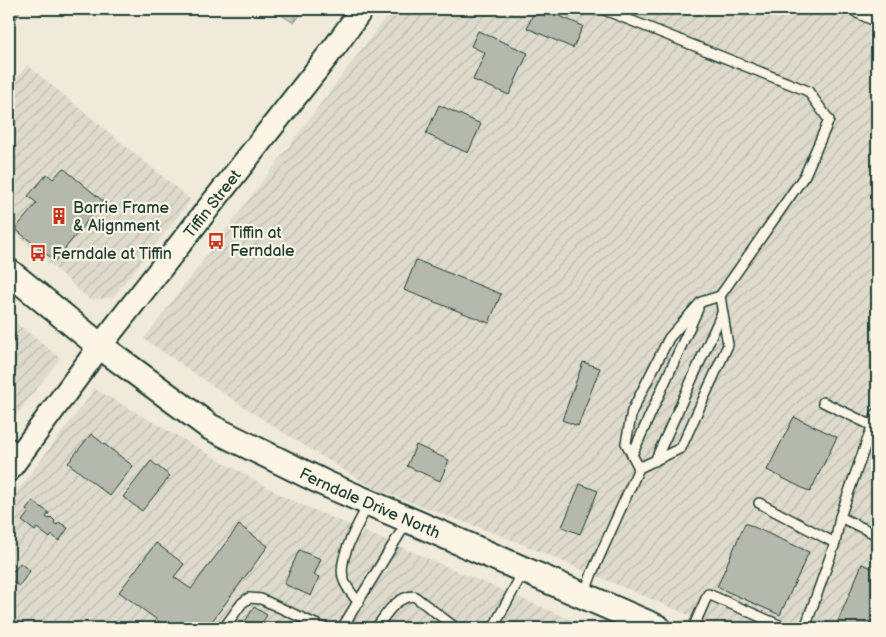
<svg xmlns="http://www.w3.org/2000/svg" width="886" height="637" font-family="'Balsamiq Sans',sans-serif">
	<defs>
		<pattern id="industrial-furrows" width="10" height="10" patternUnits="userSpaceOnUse" patternTransform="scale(1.25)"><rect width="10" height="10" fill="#dedbcc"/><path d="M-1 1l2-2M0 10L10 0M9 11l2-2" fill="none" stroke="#bebdb0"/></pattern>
		<pattern id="forest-firs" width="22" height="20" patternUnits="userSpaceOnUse" patternTransform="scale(1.25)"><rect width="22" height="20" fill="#cccdbf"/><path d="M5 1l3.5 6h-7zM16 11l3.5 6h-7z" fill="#afb1a5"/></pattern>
	</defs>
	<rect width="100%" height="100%" fill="#efeada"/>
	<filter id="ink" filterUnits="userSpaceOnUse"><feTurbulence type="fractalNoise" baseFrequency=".02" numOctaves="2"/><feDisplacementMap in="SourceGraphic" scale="10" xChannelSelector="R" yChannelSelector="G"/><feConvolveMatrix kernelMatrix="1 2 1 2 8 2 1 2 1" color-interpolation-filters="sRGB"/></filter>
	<g filter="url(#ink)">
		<g fill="url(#industrial-furrows)">
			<path d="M392 9H877V628H719L510 539 373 488 262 419 144 339Z"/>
			<path d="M27 65 191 200 113 297 90 300 9 227V89Z"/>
			<path d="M9 317 60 358 9 425Z"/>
			<path d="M95 389 286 498 590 628H9V502Z"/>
		</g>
		<g fill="url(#forest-firs)" stroke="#76857a">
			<path d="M9 9H21L9 34Z"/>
			<path d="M272 9H305L294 23Z"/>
		</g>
		<g fill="#b5b9ad" stroke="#1f3d34">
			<path d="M535 9H543L583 26 573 48 527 28Z"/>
			<path d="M478 31 528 53 509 95 473 80 485 53 471 46Z"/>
			<path d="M439 105 481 124 468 153 426 134Z"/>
			<path d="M63 168 103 201 55 261 15 229 37 203 28 196 47 174 53 179Z"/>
			<path d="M416 260 501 294 489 323 404 290Z"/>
			<path d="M9 331 17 337 9 348Z"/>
			<path d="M583 362 600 368 578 426 562 420Z"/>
			<path d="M794 417 837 437 810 492 767 470Z"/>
			<path d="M91 434 133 466 110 496 68 463Z"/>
			<path d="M416 445 449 460 440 481 407 466Z"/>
			<path d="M151 461 170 476 142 511 123 497Z"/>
			<path d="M580 484 598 491 580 534 562 527Z"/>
			<path d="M33 501 49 513 46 517 49 519 51 517 55 521 54 523 57 525 59 522 68 528 59 541 52 535 50 538 37 528 35 531 22 521 29 512 26 510Z"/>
			<path d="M745 523 809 552 780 615 717 587Z"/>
			<path d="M239 525 268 546 207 628H168L119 592 156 543 184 564 174 577 191 589Z"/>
			<path d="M299 550 321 559 314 575 319 577 311 596 284 584Z"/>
			<path d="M20 563 30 571 19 586 12 581 9 586V567L14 571Z"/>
			<path d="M862 564 877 570V628H835Z"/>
			<path d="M254 607 267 615 259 628H241Z"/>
			<path d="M277 621 289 628H273Z"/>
		</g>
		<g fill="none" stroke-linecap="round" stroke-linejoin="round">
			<g stroke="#1f3d34" stroke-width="12">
				<g id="service">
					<path d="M602 9 808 91 829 120 805 175 720 296"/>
					<path d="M823 402 877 428"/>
					<path d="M9 442 22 452"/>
					<path d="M632 455 698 309"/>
					<path d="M655 461 722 313"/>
					<path d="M759 503 835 543"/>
					<path d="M840 517 877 535"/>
					<path d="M584 595 592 573 639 468 681 448 728 345 720 296 701 302 669 338 632 411 626 443 639 468"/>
					<path d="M359 603C353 595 345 587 343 577 338 557 359 523 368 505"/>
					<path d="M224 628 242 603 249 598 261 599 324 628"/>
					<path d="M342 628 407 522"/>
					<path d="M376 628C386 615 395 597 414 596L456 628"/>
					<path d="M493 628 523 572"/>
					<path d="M693 628 708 594 786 628"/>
					<path d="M805 628 835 543 840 517 877 413"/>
				</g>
			</g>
			<g stroke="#1f3d34" stroke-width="21">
				<path id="minor" d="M859 9 877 17"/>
			</g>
			<g stroke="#1f3d34" stroke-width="26">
				<g id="tertiary">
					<path id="s1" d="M9 470 100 346 337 44 362 9"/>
				</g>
			</g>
			<g stroke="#1f3d34" stroke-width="29">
				<g id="secondary">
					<path id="s2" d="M9 272 100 346 210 427 326 484 658 628"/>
				</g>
			</g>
			<use href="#service" stroke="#fcf5e5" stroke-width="9"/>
			<use href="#minor" stroke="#fcf5e5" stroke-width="18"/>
			<use href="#tertiary" stroke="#fcf5e5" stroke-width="22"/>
			<use href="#secondary" stroke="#fcf5e5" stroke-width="25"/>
		</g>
	</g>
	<defs>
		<g id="building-bare" transform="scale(1.35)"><path d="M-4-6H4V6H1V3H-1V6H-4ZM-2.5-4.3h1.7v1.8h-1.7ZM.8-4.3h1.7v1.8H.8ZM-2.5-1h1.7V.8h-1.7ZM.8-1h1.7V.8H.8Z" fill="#c8321e" stroke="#fcf5e5" stroke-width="2.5" paint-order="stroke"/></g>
		<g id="bus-bare" transform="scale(1.35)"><path d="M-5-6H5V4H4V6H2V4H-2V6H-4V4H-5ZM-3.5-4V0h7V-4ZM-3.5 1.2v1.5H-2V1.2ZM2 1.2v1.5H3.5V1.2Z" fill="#c8321e" stroke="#fcf5e5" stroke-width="2.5" paint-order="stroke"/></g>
	</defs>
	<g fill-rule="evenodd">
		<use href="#building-bare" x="59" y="216"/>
		<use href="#bus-bare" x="216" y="241"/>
		<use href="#bus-bare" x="38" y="253"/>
	</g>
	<g text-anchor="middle" stroke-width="4.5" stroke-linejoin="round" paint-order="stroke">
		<g font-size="16" fill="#1f3d34" stroke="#fcf5e5">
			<text dy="6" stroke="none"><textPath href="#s1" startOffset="335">Tiffin Street</textPath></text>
			<text dy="6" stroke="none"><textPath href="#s2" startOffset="431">Ferndale Drive North</textPath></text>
		</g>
		<g font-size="16" fill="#1f3d34" stroke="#fcf5e5" text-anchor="start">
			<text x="73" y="213">Barrie Frame<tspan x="73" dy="18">&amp; Alignment</tspan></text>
			<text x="230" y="238">Tiffin at<tspan x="230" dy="18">Ferndale</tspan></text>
			<text x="52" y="259">Ferndale at Tiffin</text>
		</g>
	</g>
	<rect width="886" height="637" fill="none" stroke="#fcf5e5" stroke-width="30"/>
	<rect x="15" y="15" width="856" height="607" fill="none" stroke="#1f3d34" stroke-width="2" filter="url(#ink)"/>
</svg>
